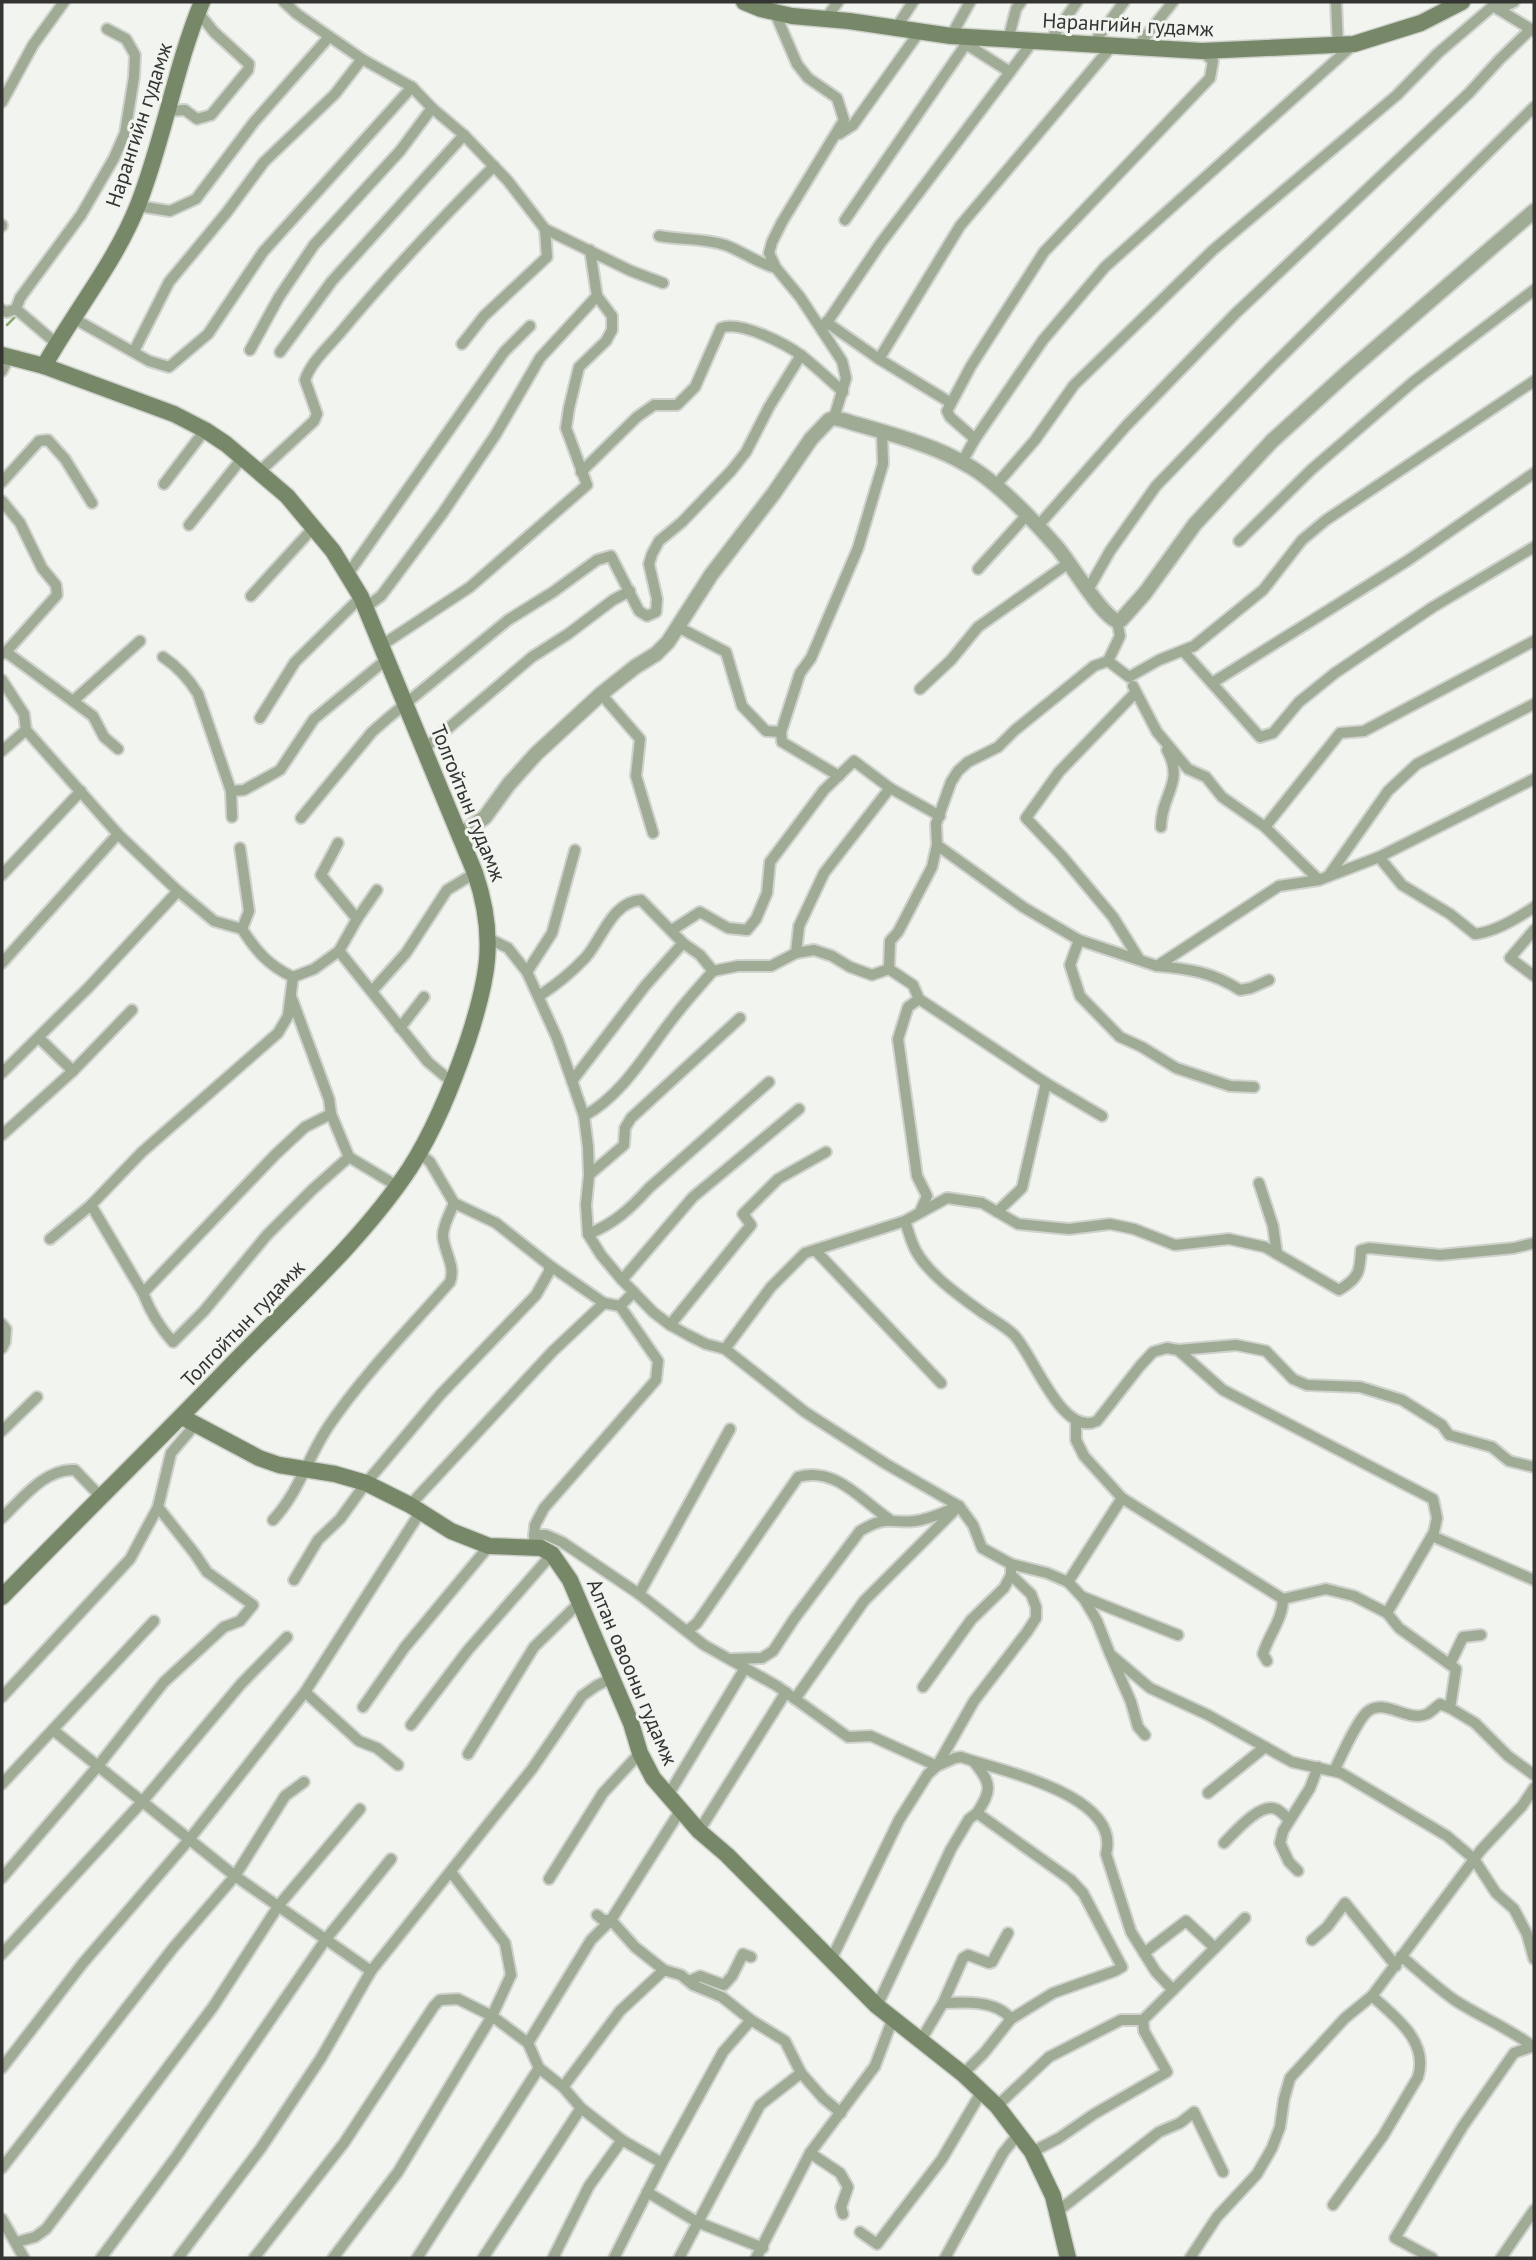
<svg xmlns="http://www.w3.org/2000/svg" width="1536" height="2260" font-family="'PT Sans',sans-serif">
	<rect width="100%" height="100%" fill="#f2f5ef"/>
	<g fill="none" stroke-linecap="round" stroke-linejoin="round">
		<path stroke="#8da775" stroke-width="2.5" d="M7 325 16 316"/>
		<g stroke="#d0d2cd" stroke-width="14">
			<g id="minor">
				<path d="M284 2 297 14 362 59 412 87 432 108 464 135 508 181 545 229 631 271 663 283"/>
				<path d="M1336 2 1338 46"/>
				<path d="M1493 2V6L1534 31"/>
				<path d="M1498 9 1514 2"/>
				<path d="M775 13 797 64 808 78 837 98 844 120 782 222 772 242 769 253 776 268 800 297 842 361 846 378 834 418"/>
				<path d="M826 18 838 2"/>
				<path d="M896 28 913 2"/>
				<path d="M951 36 970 2"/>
				<path d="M1008 40 1016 9 1021 2"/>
				<path d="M1049 42 1077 2"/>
				<path d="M1093 44 1124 2"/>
				<path d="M1137 47 1173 2"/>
				<path d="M1010 72 1033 41"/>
				<path d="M2 102 33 45 64 2"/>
				<path d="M169 111 185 110 197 119 211 115 248 70 249 64 214 32 198 12"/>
				<path d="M839 134 853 125 920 31"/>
				<path d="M138 206 170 211 196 199 254 122 329 37"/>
				<path d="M2 226V225"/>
				<path d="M659 236C681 240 703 238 725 245 742 251 757 263 776 268"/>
				<path d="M16 309 20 298 81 215 114 158 125 133 134 77 135 55 126 39 107 29"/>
				<path d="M2 310 7 312 16 309 57 344"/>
				<path d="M73 318 149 361 169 367 208 334 263 252 412 87"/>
				<path d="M826 322 879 359 951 403"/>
				<path d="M822 330 880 244 1010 72 966 44 845 220"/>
				<path d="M462 344 484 316 547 257 545 229"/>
				<path d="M250 350 279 297 314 245 400 151 432 108"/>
				<path d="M134 351 169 282 227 212 264 162 335 94 362 59"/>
				<path d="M280 352 332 281 464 135"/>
				<path d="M879 359 960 226 1112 46"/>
				<path d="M2 371 9 357"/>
				<path d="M975 439 950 417 947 411 971 366 1044 252 1210 78 1213 61 1202 51"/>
				<path d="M962 462 975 439 1043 340 1105 267 1354 44"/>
				<path d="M260 471 314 421 317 414 305 380C311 362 328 347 340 333 388 275 440 220 494 166"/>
				<path d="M581 472 637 417 654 405H677L695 387 721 328C740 320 786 344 802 356 816 367 830 380 843 392"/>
				<path d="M2 482 39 441 48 440 65 459 92 503"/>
				<path d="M164 484 205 430"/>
				<path d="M996 485 1035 440 1074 385 1213 250 1397 95 1438 53 1493 6"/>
				<path d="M2 501 20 523 42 568 56 585 57 595 6 652"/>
				<path d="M189 525 243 457"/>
				<path d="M1038 526 1126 426 1236 313 1469 93 1499 60 1531 29"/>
				<path d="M1239 541 1312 469 1413 382 1534 290"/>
				<path d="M978 569 1026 516"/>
				<path d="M348 574 504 352 530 326"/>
				<path d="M1089 588 1110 551 1156 486 1271 367 1534 107"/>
				<path d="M251 596 314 527"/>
				<path d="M366 607 381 596 442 514 496 434 540 358 597 296"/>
				<path d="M678 627 726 652 742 706 766 731 781 732"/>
				<path d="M382 645 470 587 587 485 566 428 569 408 579 367 606 341 612 330V316L597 296 590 250"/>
				<path d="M1184 652 1260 737 1273 733 1299 702 1335 673 1433 607 1534 547"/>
				<path d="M2 654 6 652 93 716 104 737 118 749"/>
				<path d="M163 657C178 667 189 679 198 694L231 791 232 817"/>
				<path d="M1108 661 1120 636 1117 621"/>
				<path d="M2 680 24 714 26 730 118 834 178 891 214 921 242 929C256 951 269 966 293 977L314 969 339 951 428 1062 453 1083"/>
				<path d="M1212 683 1407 561 1534 473"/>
				<path d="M1133 686 1157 732 1188 769 1206 777 1222 797 1265 827 1319 880"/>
				<path d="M920 689 951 660 978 627 1070 562"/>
				<path d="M1136 692 1059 772 1026 818 1062 856 1113 917 1139 959"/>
				<path d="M601 694 640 739 636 776 653 833"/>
				<path d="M73 701 140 641"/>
				<path d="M260 718 295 662 361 597"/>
				<path d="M425 748 532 657 568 634 613 600 630 591"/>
				<path d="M2 751 26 730"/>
				<path d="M839 776 782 742 781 732 800 673 811 658 858 548 883 464 882 432"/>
				<path d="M231 791 244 790 280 770 314 719 387 659"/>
				<path d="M301 818 372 732 388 718 508 620 553 592 597 560 611 556 639 611 647 616 656 612 657 599 649 564 652 554 659 541 682 522 731 471 746 452 769 407 801 355"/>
				<path d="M1161 827C1161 794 1185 783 1167 750"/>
				<path d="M1265 827 1340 733 1364 731 1534 641"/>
				<path d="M338 843 321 875 357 919 339 951"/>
				<path d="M937 845 1023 907 1079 940 1157 966 1279 886 1319 880 1379 857 1534 779"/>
				<path d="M240 848 249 911 242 929"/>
				<path d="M1379 857 1402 885 1450 914 1475 934C1494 932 1518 918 1534 907"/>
				<path d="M2 875 81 791"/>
				<path d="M1329 875 1388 791 1417 764 1534 704"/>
				<path d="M357 919 377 890"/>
				<path d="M672 930 700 912 728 928 747 930 756 919 767 893 770 862 824 790 854 761 890 788 940 816"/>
				<path d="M1534 930 1510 958 1534 976"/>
				<path d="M488 938 508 948 527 972 557 1038 572 1081 584 1116 588 1147 589 1175 586 1205 588 1234 601 1255 622 1280 653 1312 670 1325 688 1335 706 1344 725 1349 805 1412 886 1464 959 1506 973 1525 982 1548 1011 1564 1047 1573 1068 1582 1084 1599 1097 1621 1110 1654 1150 1688 1208 1715 1292 1762 1341 1773 1447 1836 1474 1859 1496 1893 1514 1909 1527 1934 1534 1959"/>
				<path d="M1079 940 1070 965 1080 996 1120 1037 1142 1047 1176 1068 1230 1086 1254 1087"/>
				<path d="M796 953 799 926 824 873 890 788"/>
				<path d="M2 963 118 834"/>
				<path d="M1157 966C1190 969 1212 972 1240 990L1251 988 1269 980"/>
				<path d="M527 972 552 933 575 850"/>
				<path d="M372 991 406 953 447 890 475 873"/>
				<path d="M539 996C556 985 572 972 586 957 603 937 612 902 641 900L683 943 700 955 713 971 738 966H771L796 953 814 950 832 956 850 967 872 975 889 969"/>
				<path d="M292 999 329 1099 331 1114 349 1157 397 1186"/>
				<path d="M919 999 908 1007 898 1039 917 1176 927 1196 920 1212"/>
				<path d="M400 1028 424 997"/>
				<path d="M39 1038 73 1071"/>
				<path d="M2 1073 89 987 178 891"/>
				<path d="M572 1081 645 986 683 943"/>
				<path d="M584 1116C623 1095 647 1051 674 1017 686 1001 700 986 713 971"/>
				<path d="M1102 1116 1046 1083 919 999 913 985 889 969 890 941 898 932 932 867 937 845 936 824 951 782 958 771 968 762 998 747 1015 730 1094 666 1108 661 1129 677 1159 660 1194 646 1263 590 1302 540 1326 520 1534 381"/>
				<path d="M2 1135 73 1071 132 1010"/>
				<path d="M419 1153 430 1162 454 1203 496 1223 549 1265 604 1303"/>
				<path d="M589 1175 624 1145 625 1128 631 1118 740 1018"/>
				<path d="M1259 1183 1273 1226 1277 1254"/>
				<path d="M91 1205 143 1293C150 1311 160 1328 173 1342L204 1311 267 1235 313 1189 349 1157"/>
				<path d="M997 1212 1022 1188 1046 1083"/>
				<path d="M905 1221C908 1230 911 1242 916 1251 929 1275 961 1297 983 1313 993 1320 1005 1326 1014 1335 1033 1354 1062 1438 1097 1421L1140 1366 1153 1352 1167 1348 1178 1350 1223 1390 1433 1499 1437 1518 1434 1532 1387 1613 1399 1628 1456 1669 1450 1708 1475 1723 1508 1756 1534 1775"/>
				<path d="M588 1234C614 1224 631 1208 649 1188L769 1082"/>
				<path d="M50 1239 91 1205 142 1152 278 1033 288 1016 293 977"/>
				<path d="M815 1250 941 1383"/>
				<path d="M622 1280 693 1197 799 1109"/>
				<path d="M143 1293 275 1155 305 1127 331 1114"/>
				<path d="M2 1324 6 1329 5 1342 2 1348"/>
				<path d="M670 1325 751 1225 743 1214 778 1179 826 1152"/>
				<path d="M725 1349 771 1287 805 1253 905 1221 947 1198 982 1203 1018 1224 1069 1229 1110 1224 1134 1229 1175 1245 1229 1239 1265 1247 1339 1290C1359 1278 1360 1272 1361 1250L1369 1248 1440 1255 1514 1248 1534 1243"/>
				<path d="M1178 1350 1236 1345 1266 1351 1293 1379 1307 1385 1360 1387 1402 1400 1442 1425 1449 1435 1492 1447 1509 1461 1534 1467"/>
				<path d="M1076 1422V1440L1084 1456 1122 1498 1283 1599 1326 1589 1354 1596 1387 1613"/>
				<path d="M2 1431 37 1397"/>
				<path d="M410 1505 553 1351 604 1303 620 1306"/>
				<path d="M2 1518C22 1499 45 1468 75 1470L100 1496"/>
				<path d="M273 1520C299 1492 307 1459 328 1427 363 1375 409 1329 450 1282 456 1266 444 1252 443 1236 443 1224 450 1214 454 1203"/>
				<path d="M534 1535H546L562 1542 639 1594 704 1645 777 1686 848 1737 871 1736 937 1766 974 1701 1027 1632 1036 1618V1607L1031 1594 1011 1575V1564"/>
				<path d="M1432 1536 1534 1580"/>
				<path d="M534 1539 535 1525 544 1508 656 1380 658 1361 620 1306 634 1292"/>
				<path d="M294 1580 318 1540 340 1519 366 1483 440 1395 536 1295 549 1272V1265"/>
				<path d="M1068 1582 1122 1498"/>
				<path d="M639 1594 730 1429"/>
				<path d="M1083 1597 1178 1635"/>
				<path d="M687 1631 697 1623 798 1477C835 1466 861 1500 889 1519"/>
				<path d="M1111 1656 1131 1702 1138 1727 1145 1735"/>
				<path d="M730 1659 762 1658 773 1651 794 1619 860 1531C888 1514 889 1524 915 1521 931 1519 945 1512 959 1506"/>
				<path d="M1267 1661 1263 1654C1269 1634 1283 1619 1283 1599"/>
				<path d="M1450 1664 1463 1637 1481 1635"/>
				<path d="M923 1687 971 1620 1004 1588 1011 1575"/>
				<path d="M305 1692 359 1741 377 1748 398 1765"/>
				<path d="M2 1697 130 1559 158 1507"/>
				<path d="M795 1699 864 1601 953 1512"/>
				<path d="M363 1707 405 1647 489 1546"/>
				<path d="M411 1725 468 1650 552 1554"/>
				<path d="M53 1730 235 1876 371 1971"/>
				<path d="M468 1754 534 1647 579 1603"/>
				<path d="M1334 1771C1341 1757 1356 1722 1367 1712 1384 1697 1408 1723 1427 1714 1431 1712 1436 1707 1440 1704L1450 1708"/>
				<path d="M2 1784 154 1621"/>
				<path d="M1208 1793 1265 1747"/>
				<path d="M667 1797 745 1668"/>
				<path d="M699 1831 786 1692"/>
				<path d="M1224 1843C1235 1832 1260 1802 1276 1809 1281 1811 1285 1816 1289 1820"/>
				<path d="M1298 1871 1289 1862 1280 1843 1283 1831 1310 1788 1318 1767"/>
				<path d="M2 1878 98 1766 164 1682 224 1627 240 1621 253 1605 207 1572 195 1554 158 1507 171 1453 195 1425"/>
				<path d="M549 1879 603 1793 640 1753"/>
				<path d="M597 1915 603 1920H611L635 1947 664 1970 681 1975 693 1985 722 1997 751 2020 785 2041 801 2073 823 2098 841 2113"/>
				<path d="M1312 1940 1327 1927 1345 1903 1396 1966"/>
				<path d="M1144 1953 1186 1921 1215 1948"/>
				<path d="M2 1954 142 1802 241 1684 287 1637"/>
				<path d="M1401 1956C1419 1971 1437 1988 1456 2001 1481 2017 1508 2028 1531 2045"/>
				<path d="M831 1960 899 1820 928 1774 937 1766 955 1758 961 1757C1001 1771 1122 1795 1106 1854L1131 1932 1156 1972 1173 1990 1143 2020 1144 2031 1167 2072 1094 2114 1059 2138 1032 2152"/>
				<path d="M689 1981 700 1976 724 1985 732 1976 743 1954 751 1957"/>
				<path d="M1173 1990 1245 1918"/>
				<path d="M943 2003C964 2002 997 2000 1011 2019"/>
				<path d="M877 2006 951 1849 969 1819 977 1813"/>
				<path d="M921 2040 943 2003 963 1958 968 1955 989 1963 992 1962 1008 1933"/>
				<path d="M528 2043 591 1940 611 1920 680 1811"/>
				<path d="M2 2068 83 1963 188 1841 305 1692 421 1511"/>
				<path d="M963 2074 984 2053 1011 2019 1053 1993 1115 1971 1122 1967 1083 1893 1071 1880 977 1813C992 1790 992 1784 974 1762"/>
				<path d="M563 2087 620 2011 664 1970"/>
				<path d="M997 2106 1049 2057 1121 2020H1143"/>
				<path d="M810 2153 840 2173 848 2187 841 2207 843 2214"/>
				<path d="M2 2168 173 1948 235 1876 285 1796 304 1782"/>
				<path d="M647 2192 697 2222 763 2248"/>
				<path d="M1333 2205 1383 2136 1418 2077C1429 2041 1395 2017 1372 1996"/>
				<path d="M1058 2211 1159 2132 1180 2123 1194 2112 1223 2172"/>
				<path d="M2 2219 24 2258"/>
				<path d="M860 2232 877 2244 942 2159 982 2091"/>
				<path d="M17 2242 35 2237 46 2229 213 2007 279 1905 360 1809"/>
				<path d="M101 2258 176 2157 326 1939 391 1859"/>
				<path d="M178 2258 261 2148 321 2058 371 1971 532 1769 582 1696 596 1686 612 1678"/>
				<path d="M254 2258 344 2143 434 2006 440 2000 458 1999 492 2016 528 2043 539 2068 563 2087 581 2108 622 2140 662 2163"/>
				<path d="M333 2258 398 2172 492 2016 511 1975 505 1943 451 1872"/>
				<path d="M417 2258 539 2068"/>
				<path d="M483 2258 581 2108"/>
				<path d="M553 2258 589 2186 622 2140"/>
				<path d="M614 2258 662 2163 723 2052 751 2020"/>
				<path d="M679 2258 760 2105 801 2073"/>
				<path d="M756 2258 810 2153 875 2066 893 2018"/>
				<path d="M945 2258 1003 2153 1019 2133"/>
				<path d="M1190 2258 1217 2217 1257 2174 1272 2148 1280 2127 1284 2099 1290 2078 1345 2018 1372 1996 1481 1850 1522 1806 1534 1788"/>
				<path d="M1432 2258 1395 2238 1463 2126 1514 2053 1534 2046"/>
				<path d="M1501 2258 1534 2210"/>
			</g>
		</g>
		<g stroke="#d0d2cd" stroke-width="18">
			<path id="tertiary" d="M460 835 485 817 509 784 536 754 601 694 635 667 656 654 668 642 711 575 774 493 811 439 829 420 834 418 843 420C885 433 931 443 969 466 997 482 1035 522 1056 546 1071 563 1100 614 1117 621L1121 620 1145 593 1195 524 1272 441 1349 371 1534 211"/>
		</g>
		<g stroke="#d0d2cd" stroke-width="19">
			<g id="secondary">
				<path d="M744 2 761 9 792 16 849 21 951 36 1202 51 1354 44 1421 23 1462 2"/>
				<path d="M2 355 44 366 174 414 205 430 226 444 287 496 333 551 361 597 475 873C497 937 488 980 467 1043 452 1086 435 1129 410 1168 363 1239 296 1299 236 1360 159 1440 79 1518 2 1597"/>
				<path d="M44 366C74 312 115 263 138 205 164 139 175 67 202 2"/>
				<path d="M182 1417 259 1458 279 1465 335 1474 366 1483 410 1505 451 1531 489 1546 541 1548 552 1554 570 1580 631 1723 640 1753 653 1778 699 1831 727 1855 877 2006 963 2074 997 2106 1032 2152 1053 2196 1068 2258"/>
			</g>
		</g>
		<use href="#minor" stroke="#9fab95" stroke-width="10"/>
		<use href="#tertiary" stroke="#9fab95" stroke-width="14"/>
		<use href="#secondary" stroke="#768867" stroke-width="16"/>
	</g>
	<g text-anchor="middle" stroke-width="6" stroke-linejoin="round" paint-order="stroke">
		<g font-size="21" fill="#343533" stroke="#f2f5ef">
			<text transform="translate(1128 25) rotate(3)" y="7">Нарангийн гудамж</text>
			<text transform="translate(139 125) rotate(-72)" y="7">Нарангийн гудамж</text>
			<text transform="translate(468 803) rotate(68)" y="7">Толгойтын гудамж</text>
			<text transform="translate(243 1324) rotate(-46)" y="7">Толгойтын гудамж</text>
			<text transform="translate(632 1672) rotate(67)" y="7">Алтан овооны гудамж</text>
		</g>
	</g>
	<rect width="1536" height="2260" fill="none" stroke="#343533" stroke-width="7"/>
</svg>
